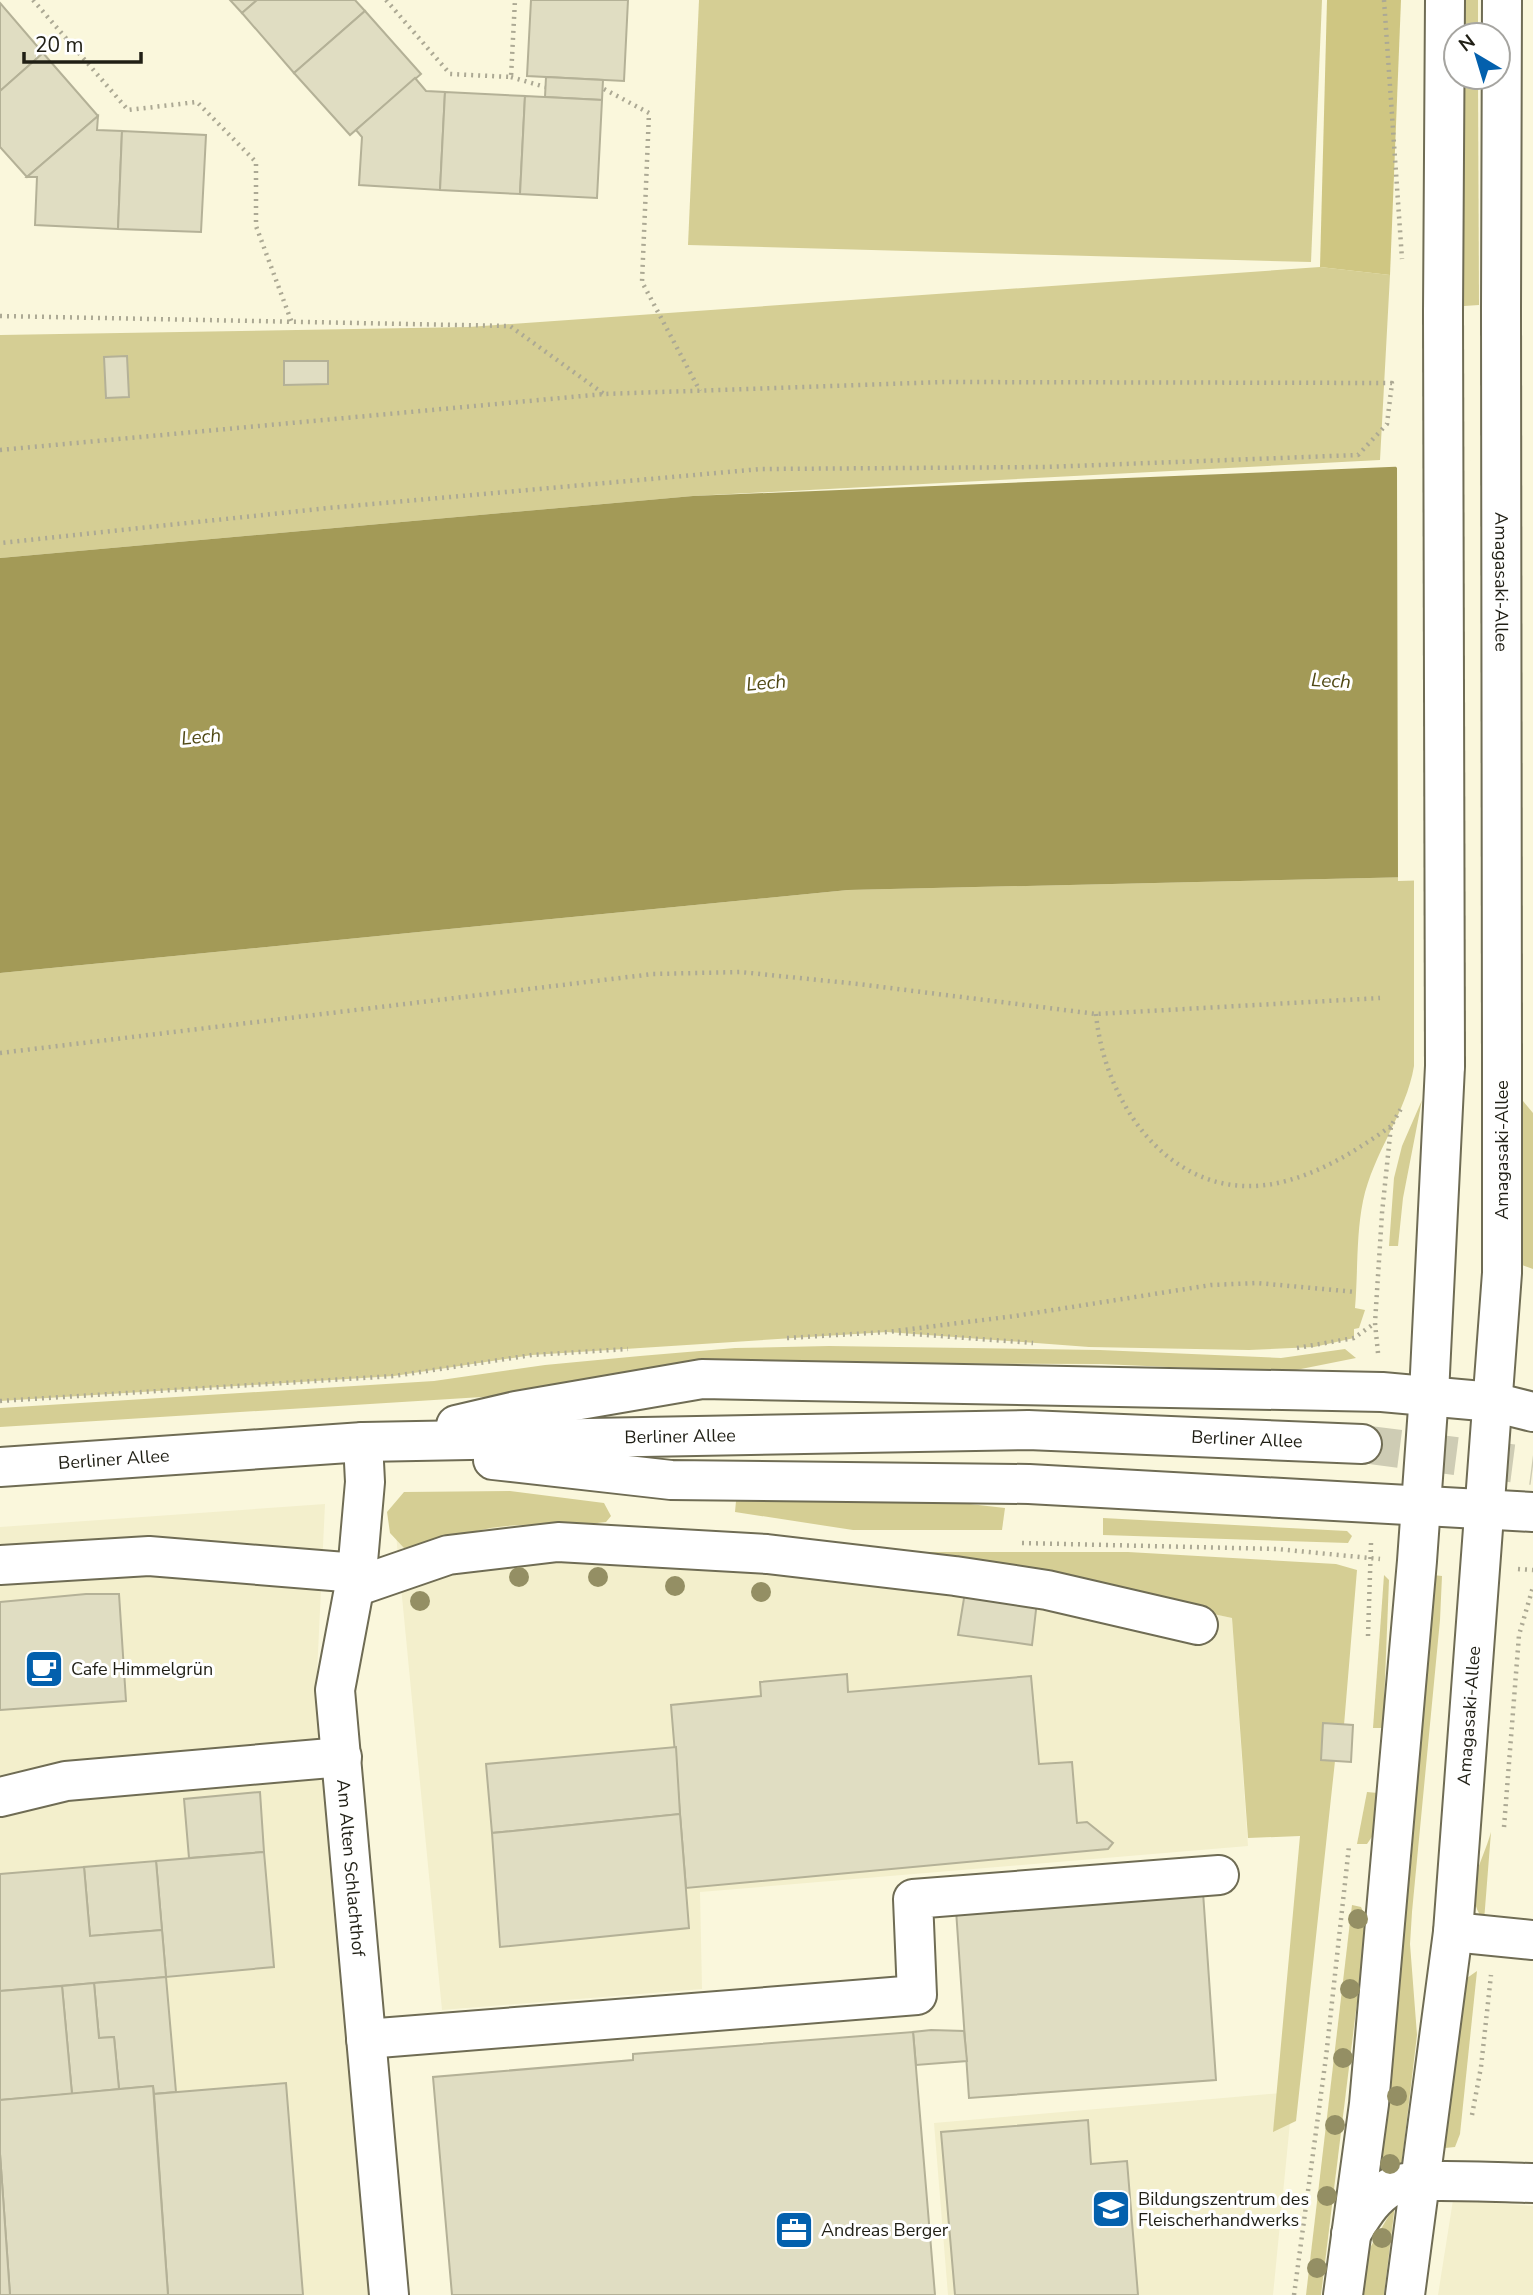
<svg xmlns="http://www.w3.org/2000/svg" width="1533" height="2295" font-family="'Nunito Sans',sans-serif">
	<rect width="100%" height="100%" fill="#faf7dc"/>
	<g fill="#f3efcc">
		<path d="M325 1504 316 1695 376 2295H0V1527Z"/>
		<path d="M394 1514 533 1517 725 1536 1115 1593 1232 1618 1248 1846 700 1892 702 1989 442 2010Z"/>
		<path d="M1293 2092 1273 2295H948L934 2123Z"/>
		<path d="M1453 2200 1533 2206V2295H1438Z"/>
	</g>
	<g fill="#d5ce94">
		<path d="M699 0H1322L1311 262 688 245Z"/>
		<rect x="1463" y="0" width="15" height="35"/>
		<path d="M1463 77H1478L1479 305 1464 306Z"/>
		<path d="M1320 267 1390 275 1380 460 693 496 0 558V335L469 327Z"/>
		<path d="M1414 877V1066C1406 1114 1373 1153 1363 1201 1356 1235 1358 1274 1355 1308L1365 1310 1359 1328 1354 1329V1338L1314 1347 1249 1350 1089 1347 887 1332 532 1355 394 1376 0 1401V973L848 890Z"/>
		<path d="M1422 1100 1403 1198 1398 1246H1389L1394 1178 1402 1146Z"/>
		<path d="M1523 1101 1533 1113V1269L1522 1265Z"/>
		<path d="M829 1346 1100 1350 1281 1358 1345 1349 1356 1358 1286 1372 1101 1364 742 1363 531 1394 0 1427V1408L434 1381 545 1365 640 1356 735 1348Z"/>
		<path d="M510 1491 604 1503 611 1516 606 1522C571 1527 534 1522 498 1527 465 1531 436 1546 404 1548L390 1533 387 1512 404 1492Z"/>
		<path d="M934 1500 1005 1508 1002 1530H853L735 1512 736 1501Z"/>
		<path d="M1103 1518 1347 1531 1352 1536 1348 1543 1103 1535Z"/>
		<path d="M838 1552H1128L1336 1564 1357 1570 1344 1725 1323 1724 1321 1760 1335 1761 1296 2121 1273 2132 1300 1836 1248 1838 1232 1618 1115 1593Z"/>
		<path d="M1384 1575 1389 1580 1383 1728H1373Z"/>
		<path d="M1433 1575 1442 1576 1440 1620 1412 1912 1410 1944 1417 2035 1401 2169 1376 2183 1411 1863Z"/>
		<path d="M1367 1792 1378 1793 1376 1831 1367 1844H1357Z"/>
		<path d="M1491 1832 1484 1921C1461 1890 1482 1865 1491 1832Z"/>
		<path d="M1352 1905 1361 1907 1367 1921 1321 2295H1306Z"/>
		<path d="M1477 1971 1460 2134 1455 2147 1445 2148 1444 2140 1462 1992 1467 1978Z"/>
		<path d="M1395 2205 1384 2295H1361L1367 2253Z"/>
	</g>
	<path fill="#cfc682" d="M1327 0H1401L1390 275 1320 267Z"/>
	<path fill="#a39a57" d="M1533 461 1414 877 848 890 0 973V558L693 496Z"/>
	<path fill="#faf7dc" d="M1533 458V877L1398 881 1397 468 1394 464Z"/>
	<g fill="#e0ddc2" stroke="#b4b197" stroke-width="2">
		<path d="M230 0H257L242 13Z"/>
		<path d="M257 0H355L365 11 294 73 242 13Z"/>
		<path d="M531 0H628L624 81 527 76Z"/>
		<path d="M0 3 43 53 0 91Z"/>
		<path d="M365 11 421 74 350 135 294 73Z"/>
		<path d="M43 53 98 116 27 177 0 147V91Z"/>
		<path d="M546 77 603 80 602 100 545 97Z"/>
		<path d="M415 78 426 91 445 92 440 190 359 185 362 137 356 130Z"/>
		<path d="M445 92 525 96 520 194 440 190Z"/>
		<path d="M525 96 602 100 597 198 520 194Z"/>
		<path d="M98 116 97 130 122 131 118 229 35 225 37 177H27Z"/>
		<path d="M122 131 206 135 201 232 118 229Z"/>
		<path d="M127 356 129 397 106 398 104 357Z"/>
		<path d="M284 361H328V384L284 385Z"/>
		<path d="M965 1592 1037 1601 1032 1645 958 1635Z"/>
		<path d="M86 1594H119L126 1701 0 1710V1602Z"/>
		<path d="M847 1674 848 1692 1031 1676 1039 1764 1072 1762 1077 1823 1087 1822 1113 1843 1108 1849 686 1888 671 1705 761 1696 760 1682Z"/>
		<path d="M1323 1723 1353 1725 1351 1762 1321 1760Z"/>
		<path d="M676 1747 680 1814 492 1833 486 1764Z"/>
		<path d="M260 1792 264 1852 189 1858 184 1799Z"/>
		<path d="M680 1814 689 1928 500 1947 492 1833Z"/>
		<path d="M264 1852 274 1967 166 1977 156 1861Z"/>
		<path d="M156 1861 162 1930 90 1936 84 1867Z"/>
		<path d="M84 1867 90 1936 162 1930 166 1977 0 1991V1874Z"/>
		<path d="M1203 1892 1216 2080 969 2098 956 1910Z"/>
		<path d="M166 1977 176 2092 154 2094 153 2086 119 2089 114 2037 99 2038 94 1983Z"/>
		<path d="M94 1983 99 2038 114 2037 119 2089 72 2094 62 1986Z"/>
		<path d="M62 1986 72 2094 0 2100V1991Z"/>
		<path d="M931 2030 964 2031 967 2061 916 2065 913 2032Z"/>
		<path d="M913 2032 935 2295H452L433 2077 633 2060V2054Z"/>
		<path d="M286 2083 303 2295H168L154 2094Z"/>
		<path d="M153 2086 168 2295H10L0 2154V2100Z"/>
		<path d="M1088 2120 1091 2164 1127 2161 1138 2295H955L941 2132Z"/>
		<path d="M0 2154 10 2295H0Z"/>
	</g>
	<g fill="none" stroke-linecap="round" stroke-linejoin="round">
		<path stroke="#ceccb4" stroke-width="38" stroke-dasharray="38 19" stroke-linecap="butt" d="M1362 1444 1533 1466"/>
		<g stroke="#6f6c54" stroke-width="42">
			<g id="minor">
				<path id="s1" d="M363 1442 365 1482 357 1573 335 1690 389 2295"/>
				<path d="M0 1565 149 1556 357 1573"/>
				<path d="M355 1587 448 1555 558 1542 767 1554 955 1576 1047 1590 1198 1625"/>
				<path d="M0 1797 66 1781 342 1757"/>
				<path d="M1453 1932 1533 1940"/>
				<path d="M366 2039 917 1995 913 1899 1219 1875"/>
				<path d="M1351 2234C1362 2216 1373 2196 1393 2186 1409 2177 1508 2183 1533 2183"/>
			</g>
		</g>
		<g stroke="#6f6c54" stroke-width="42">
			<g id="major">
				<path d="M1501 311 1502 0"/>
				<path d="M1443 312 1445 0"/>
				<path d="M456 1425 516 1411 702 1379 1382 1392 1493 1402 1533 1412"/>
				<path d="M493 1460 671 1480 1029 1484 1533 1512"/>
				<path id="s2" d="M0 1467 363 1442 1028 1430 1362 1444"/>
				<path d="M1343 2295 1369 2104 1417 1561 1429 1394 1445 1066"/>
				<path id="s3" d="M1405 2295 1453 1932 1502 1273V1065"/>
			</g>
		</g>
		<g stroke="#aca994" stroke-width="4.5" stroke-dasharray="2 5" stroke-linecap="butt">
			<path d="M33 0 128 110 197 102 256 162V226L292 323"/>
			<path d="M386 0 450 74 511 77 515 0"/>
			<path d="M1384 0 1402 259"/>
			<path d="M511 77 545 87"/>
			<path d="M604 89 649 113 642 282 700 391"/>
			<path d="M0 316 510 326 604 394"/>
			<path d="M0 450 604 394 944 382 1392 383 1387 424 1358 455 1046 467 761 469 328 508 0 543"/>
			<path d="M1096 1014C1105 1110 1179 1210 1286 1181 1324 1171 1359 1149 1391 1126"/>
			<path d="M0 1053 653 974 740 972 858 984 1096 1014 1380 998"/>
			<path d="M899 1333 1033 1343"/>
			<path d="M787 1338 887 1332 1015 1316 1211 1285 1257 1283 1356 1292"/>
			<path d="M1297 1348 1354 1338 1375 1323"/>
			<path d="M1378 1353 1375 1323 1382 1213 1391 1126 1402 1107"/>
			<path d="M0 1401 394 1376 532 1355 628 1349"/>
			<path d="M1022 1543 1277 1549 1380 1559"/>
			<path d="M1518 1569 1533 1570"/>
			<path d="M1368 1636 1371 1543"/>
			<path d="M1504 1827 1519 1635 1533 1587"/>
			<path d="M1472 2115 1481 2067 1491 1975"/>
			<path d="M1294 2295 1326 2057 1349 1846"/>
		</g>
		<use href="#minor" stroke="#fff" stroke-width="38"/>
		<use href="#major" stroke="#fff" stroke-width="38"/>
		<g stroke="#6f6c54" stroke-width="42" stroke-linecap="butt">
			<g id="major-bridge">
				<path id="s4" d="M1501 311 1502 1065"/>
				<path d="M1443 312 1445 1066"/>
			</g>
		</g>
		<use href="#major-bridge" stroke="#fff" stroke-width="38"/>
	</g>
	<g fill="#948f64">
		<circle cx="519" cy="1577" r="10"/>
		<circle cx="598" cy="1577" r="10"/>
		<circle cx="675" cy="1586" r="10"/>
		<circle cx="761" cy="1592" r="10"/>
		<circle cx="420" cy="1601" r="10"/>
		<circle cx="1358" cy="1919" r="10"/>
		<circle cx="1350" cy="1989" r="10"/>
		<circle cx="1343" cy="2058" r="10"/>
		<circle cx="1397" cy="2096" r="10"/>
		<circle cx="1335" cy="2125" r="10"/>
		<circle cx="1390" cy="2164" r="10"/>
		<circle cx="1327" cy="2196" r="10"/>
		<circle cx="1382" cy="2238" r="10"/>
		<circle cx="1317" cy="2268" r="10"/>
	</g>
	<defs>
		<g id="cafe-square" transform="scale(2.0125)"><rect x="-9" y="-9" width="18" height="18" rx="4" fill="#0360ad" stroke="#fff"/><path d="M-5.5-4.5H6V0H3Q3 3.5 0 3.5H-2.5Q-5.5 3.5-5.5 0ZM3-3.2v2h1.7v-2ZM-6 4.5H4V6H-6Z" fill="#fff"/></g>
		<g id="school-square" transform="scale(2.0125)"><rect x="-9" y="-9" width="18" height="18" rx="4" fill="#0360ad" stroke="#fff"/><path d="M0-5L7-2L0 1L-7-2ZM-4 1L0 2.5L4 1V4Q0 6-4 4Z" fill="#fff"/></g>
		<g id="office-square" transform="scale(2.0125)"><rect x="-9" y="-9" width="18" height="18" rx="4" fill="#0360ad" stroke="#fff"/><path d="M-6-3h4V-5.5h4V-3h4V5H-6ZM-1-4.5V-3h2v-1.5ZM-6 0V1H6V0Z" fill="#fff"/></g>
	</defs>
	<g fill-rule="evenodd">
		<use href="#cafe-square" x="44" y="1669"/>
		<use href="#school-square" x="1111" y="2209"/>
		<use href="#office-square" x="794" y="2230"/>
	</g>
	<g text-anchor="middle" stroke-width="6" stroke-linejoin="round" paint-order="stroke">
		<g font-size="18" fill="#201f15" stroke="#fff">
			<text dy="6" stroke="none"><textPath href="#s4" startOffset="271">Amagasaki-Allee</textPath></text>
			<text transform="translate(1502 1150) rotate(-90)" y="6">Amagasaki-Allee</text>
			<text dy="6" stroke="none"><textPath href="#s2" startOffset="681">Berliner Allee</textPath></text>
			<text dy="6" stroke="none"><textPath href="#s2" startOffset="1248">Berliner Allee</textPath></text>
			<text dy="6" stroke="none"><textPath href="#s2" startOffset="114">Berliner Allee</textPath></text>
			<text dy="6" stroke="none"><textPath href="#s3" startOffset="583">Amagasaki-Allee</textPath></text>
			<text dy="6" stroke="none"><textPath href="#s1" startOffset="429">Am Alten Schlachthof</textPath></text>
		</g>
		<g font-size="18" fill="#201f15" stroke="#fff" text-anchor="start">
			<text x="71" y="1675">Cafe Himmelgrün</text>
			<text x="1138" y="2205">Bildungszentrum des<tspan x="1138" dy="21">Fleischerhandwerks</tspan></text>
			<text x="821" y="2236">Andreas Berger</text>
		</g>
		<g font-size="19" font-style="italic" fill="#504915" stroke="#fff">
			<text transform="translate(1331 680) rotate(3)" y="7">Lech</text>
			<text transform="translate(766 682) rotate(-5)" y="7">Lech</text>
			<text transform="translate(201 736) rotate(-5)" y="7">Lech</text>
		</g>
	</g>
	<g transform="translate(1477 56) rotate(322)"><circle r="33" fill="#ffffff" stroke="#a6a5a1" stroke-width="2"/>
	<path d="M0-5L12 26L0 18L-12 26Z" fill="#0360ad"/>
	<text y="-10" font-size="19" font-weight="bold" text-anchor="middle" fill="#201f15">N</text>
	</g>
	<path d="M24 52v10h117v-10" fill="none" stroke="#201f15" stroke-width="3.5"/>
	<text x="35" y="52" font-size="21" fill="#201f15" stroke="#ffffff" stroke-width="5" paint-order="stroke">20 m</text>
</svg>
